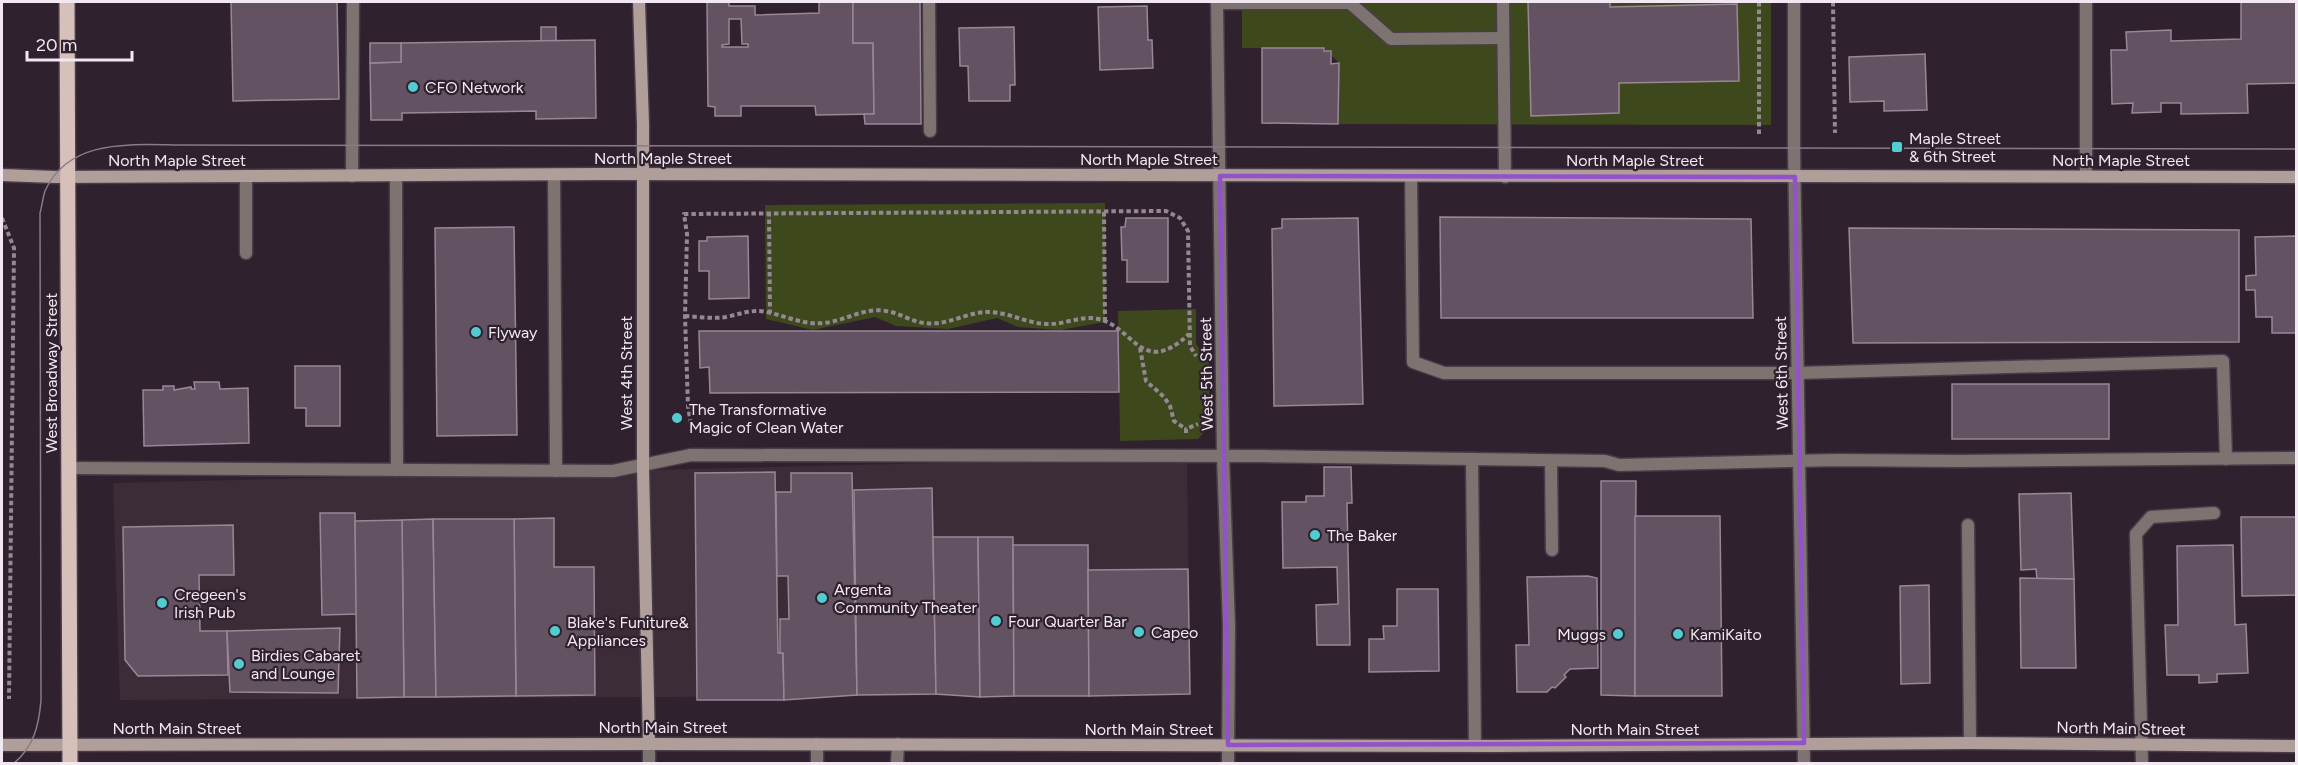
<svg xmlns="http://www.w3.org/2000/svg" width="2298" height="765" font-family="Figtree,sans-serif">
	<rect width="100%" height="100%" fill="#2f212e"/>
	<path fill="#3c2c38" d="M1187 457 1190 694 120 700 113 483Z"/>
	<g fill="#3d491c">
		<path d="M1242 2H1771V125L1338 124 1339 63 1324 48H1242Z"/>
		<path d="M1105 203V322L1060 330 1018 327 997 318 948 329 896 326 875 317 813 330 766 319 765 205Z"/>
		<path d="M1196 309V344L1209 361V419L1206 430 1198 439 1120 441 1118 311Z"/>
	</g>
	<g fill="#635261" stroke="#998797" stroke-width="1.5" fill-rule="evenodd">
		<path d="M231 2H337L339 99 233 101Z"/>
		<path d="M707 2H729V6H755V15L819 13V2H853V43H873L874 114 816 115 815 106H741V116H715V107L708 106ZM729 19H741L742 44H748V47H722V45L729 44Z"/>
		<path d="M853 2H920L921 124H865L864 114H874L873 43H853Z"/>
		<path d="M1528 2H1610V7L1737 4 1739 81 1619 83V113L1531 116Z"/>
		<path d="M2241 2H2296V83L2247 84 2248 113 2181 114V103H2161V112L2132 113 2133 103 2112 104 2111 50H2127L2126 32 2171 30V41L2241 39Z"/>
		<path d="M1147 6 1148 40H1152L1153 68 1100 70 1098 7Z"/>
		<rect x="541" y="27" width="15" height="14"/>
		<path d="M1014 27 1015 85H1010V101H969L968 66H960L959 28Z"/>
		<path d="M595 40 596 118 536 119V111L402 113V120H371L370 63 401 62V43Z"/>
		<path d="M370 43H401V62L370 63Z"/>
		<path d="M1262 48H1324V51H1331V64L1339 63 1338 124 1262 123Z"/>
		<path d="M1925 54 1927 110 1884 111V101L1850 102 1849 57Z"/>
		<path d="M1440 217 1751 219 1753 318H1441Z"/>
		<path d="M1126 218H1168V282H1127V260H1122L1121 227H1125Z"/>
		<path d="M1358 218 1363 404 1274 406 1272 229 1282 228V219Z"/>
		<path d="M514 227 517 435 437 436 435 228Z"/>
		<path d="M1849 228 2239 230V342L1853 343Z"/>
		<path d="M748 236 749 298 709 299V271H699V241H707V237Z"/>
		<path d="M2296 236V333H2272V317H2256L2255 290H2246V276L2256 275 2255 237Z"/>
		<path d="M699 331H1118L1119 392 710 393 709 367 700 368Z"/>
		<path d="M295 366H340V426H306V408H295Z"/>
		<path d="M194 382H219L220 389 248 388 249 443 144 446 143 390H163V386H174V390L191 387V389H195Z"/>
		<rect x="1952" y="384" width="157" height="55"/>
		<path d="M1324 467H1351L1352 503H1347L1350 645H1317L1316 605 1338 604 1337 567 1283 568 1282 502H1306V496H1324Z"/>
		<path d="M775 472 778 653H783L784 700H697L695 473Z"/>
		<path d="M791 473H852L857 695 784 700 783 653H780V619H789L788 576H777L776 492H791Z"/>
		<path d="M1601 481H1636L1635 696 1601 695Z"/>
		<path d="M932 488 936 694 857 695 854 490Z"/>
		<path d="M2071 493 2074 579H2037L2036 569 2021 570 2019 494Z"/>
		<path d="M320 513H355L357 614 322 615Z"/>
		<path d="M1635 516H1720L1722 696H1635Z"/>
		<path d="M2241 517H2296V595L2242 596Z"/>
		<path d="M554 518V567H594L595 695 516 696 514 519Z"/>
		<path d="M433 519 436 697H404L402 520Z"/>
		<path d="M433 519H514L516 696 436 697Z"/>
		<path d="M402 520 404 697 357 698 355 521Z"/>
		<path d="M233 525 234 575H199L200 631H227L228 675 138 676 125 660 123 527Z"/>
		<path d="M933 537H978L980 697 936 694Z"/>
		<path d="M978 537H1013L1014 696 980 697Z"/>
		<path d="M1013 545H1088L1089 696H1014Z"/>
		<path d="M2233 545 2235 625 2246 624 2248 673 2217 674V682L2199 683V675H2167L2165 625H2178L2177 546Z"/>
		<path d="M1188 569 1190 694 1089 696 1088 570Z"/>
		<path d="M1588 576 1597 578 1598 668 1570 669 1564 675 1566 677 1555 688 1552 687 1547 692H1517L1516 645H1529L1527 577Z"/>
		<path d="M2020 578 2074 579 2076 668H2021Z"/>
		<path d="M1929 585 1930 683 1901 684 1900 586Z"/>
		<path d="M1397 589H1438L1439 671 1369 672V639H1384L1383 626H1397Z"/>
		<path d="M340 628 338 693 230 692 227 631Z"/>
	</g>
	<g fill="none" stroke-linecap="round" stroke-linejoin="round">
		<g stroke="#4a3d49" stroke-width="15">
			<g id="lane">
				<path d="M929 2 930 131"/>
				<path d="M1503 2 1505 177"/>
				<path d="M2086 2V176"/>
				<path d="M1217 3H1350L1391 39 1503 38"/>
				<path d="M396 175 397 470"/>
				<path d="M554 175 556 471"/>
				<path d="M246 176V253"/>
				<path d="M352 176 353 2"/>
				<path d="M1411 176 1413 362 1444 373H1798L2223 361 2226 459"/>
				<path d="M1472 459 1475 746"/>
				<path d="M1551 461 1552 550"/>
				<path d="M69 468 613 471 691 455 1261 456 1605 461 1619 465 1838 460 1960 461 2296 458"/>
				<path d="M1968 525 1970 743"/>
				<path d="M817 764V744"/>
				<path d="M897 764 898 744"/>
				<path d="M2142 764 2136 534 2151 517 2214 513"/>
			</g>
		</g>
		<g stroke="#4a3d49" stroke-width="15">
			<g id="street">
				<path d="M1217 2 1223 457 1229 626 1228 764"/>
				<path d="M1794 2V147L1804 764"/>
				<path d="M649 764V744"/>
			</g>
		</g>
		<g stroke="#4a3d49" stroke-width="15">
			<g id="secondary">
				<path d="M639 2 643 124V467L649 744"/>
				<path d="M2 175 55 177 603 174 2296 177"/>
				<path d="M2 745 649 744 1498 746 1970 743 2296 746"/>
			</g>
		</g>
		<g stroke="#4a3d49" stroke-width="18">
			<path id="primary" d="M67 2 70 764"/>
		</g>
		<g stroke="#948893" stroke-width="4" stroke-dasharray="4.5 3" stroke-linecap="butt">
			<path d="M1759 2V134"/>
			<path d="M1833 2 1835 133"/>
			<path d="M769 212 770 313"/>
			<path d="M1104 212 1105 322"/>
			<path d="M2 218 14 248 9 699"/>
			<path d="M685 316C698 317 713 319 726 317 740 314 752 309 766 312 787 316 802 325 824 323 845 321 864 307 886 311 900 313 912 322 925 323 948 326 966 312 988 312 1008 312 1026 323 1046 324 1061 325 1075 318 1091 318 1133 320 1139 381 1189 334"/>
			<path d="M1140 348 1146 381 1164 397 1170 406 1174 421 1186 429"/>
			<path d="M692 431 688 406 685 316 687 234 684 214 1166 211 1180 218 1188 231 1190 346 1196 356"/>
			<path d="M1186 433V429L1198 424"/>
		</g>
		<use href="#lane" stroke="#7d7370" stroke-width="12"/>
		<use href="#street" stroke="#7d7370" stroke-width="12"/>
		<use href="#secondary" stroke="#af9e99" stroke-width="12"/>
		<use href="#primary" stroke="#d6c0b9" stroke-width="15"/>
		<path stroke="#887c87" stroke-width="1.5" d="M13 764C34 747 39 725 41 700L40 213C42 206 43 197 45 191 69 137 134 145 182 145L2296 149"/>
	</g>
	<path fill="none" stroke="#9352c9" stroke-width="4.5" stroke-linejoin="round" d="M1220 176 1795 177 1804 743 1228 745Z"/>
	<g fill="#52ccd1" stroke="#2f212e" stroke-width="2">
		<circle cx="413" cy="87" r="6"/>
		<rect x="1891" y="141" width="12" height="12" rx="3"/>
		<circle cx="476" cy="332" r="6"/>
		<circle cx="677" cy="418" r="6"/>
		<circle cx="1315" cy="535" r="6"/>
		<circle cx="822" cy="598" r="6"/>
		<circle cx="162" cy="603" r="6"/>
		<circle cx="996" cy="621" r="6"/>
		<circle cx="555" cy="631" r="6"/>
		<circle cx="1139" cy="632" r="6"/>
		<circle cx="1618" cy="634" r="6"/>
		<circle cx="1678" cy="634" r="6"/>
		<circle cx="239" cy="664" r="6"/>
	</g>
	<g text-anchor="middle" stroke-width="4.5" stroke-linejoin="round" paint-order="stroke">
		<g font-size="16" fill="#f2e8f1" stroke="#2f212e" text-anchor="start">
			<text x="425" y="93">CFO Network</text>
			<text x="1909" y="144">Maple Street<tspan x="1909" dy="18">&amp; 6th Street</tspan></text>
			<text x="488" y="338">Flyway</text>
			<text x="689" y="415">The Transformative<tspan x="689" dy="18">Magic of Clean Water</tspan></text>
			<text x="1327" y="541">The Baker</text>
			<text x="834" y="595">Argenta<tspan x="834" dy="18">Community Theater</tspan></text>
			<text x="174" y="600">Cregeen's<tspan x="174" dy="18">Irish Pub</tspan></text>
			<text x="1008" y="627">Four Quarter Bar</text>
			<text x="567" y="628">Blake's Funiture&amp;<tspan x="567" dy="18">Appliances</tspan></text>
			<text x="1151" y="638">Capeo</text>
			<text x="1606" y="640" text-anchor="end">Muggs</text>
			<text x="1690" y="640">KamiKaito</text>
			<text x="251" y="661">Birdies Cabaret<tspan x="251" dy="18">and Lounge</tspan></text>
		</g>
		<g font-size="16" fill="#f2e8f1" stroke="#2f212e">
			<text x="663" y="164">North Maple Street</text>
			<text x="1149" y="165">North Maple Street</text>
			<text x="177" y="166">North Maple Street</text>
			<text x="1635" y="166">North Maple Street</text>
			<text x="2121" y="166">North Maple Street</text>
			<text transform="translate(51 373) rotate(-90)" y="6">West Broadway Street</text>
			<text transform="translate(626 373) rotate(-90)" y="6">West 4th Street</text>
			<text transform="translate(1781 373) rotate(-91)" y="6">West 6th Street</text>
			<text transform="translate(1206 374) rotate(-91)" y="6">West 5th Street</text>
			<text x="663" y="733">North Main Street</text>
			<text x="177" y="734">North Main Street</text>
			<text transform="translate(2121 728) rotate(1)" y="6">North Main Street</text>
			<text x="1149" y="735">North Main Street</text>
			<text x="1635" y="735">North Main Street</text>
		</g>
	</g>
	<rect width="2298" height="765" fill="none" stroke="#f2e8f1" stroke-width="6"/>
	<path d="M27 51v9h105v-9" fill="none" stroke="#f2e8f1" stroke-width="3"/>
	<text x="36" y="51" font-size="18" fill="#f2e8f1" stroke="#2f212e" stroke-width="4.5" paint-order="stroke">20 m</text>
</svg>
